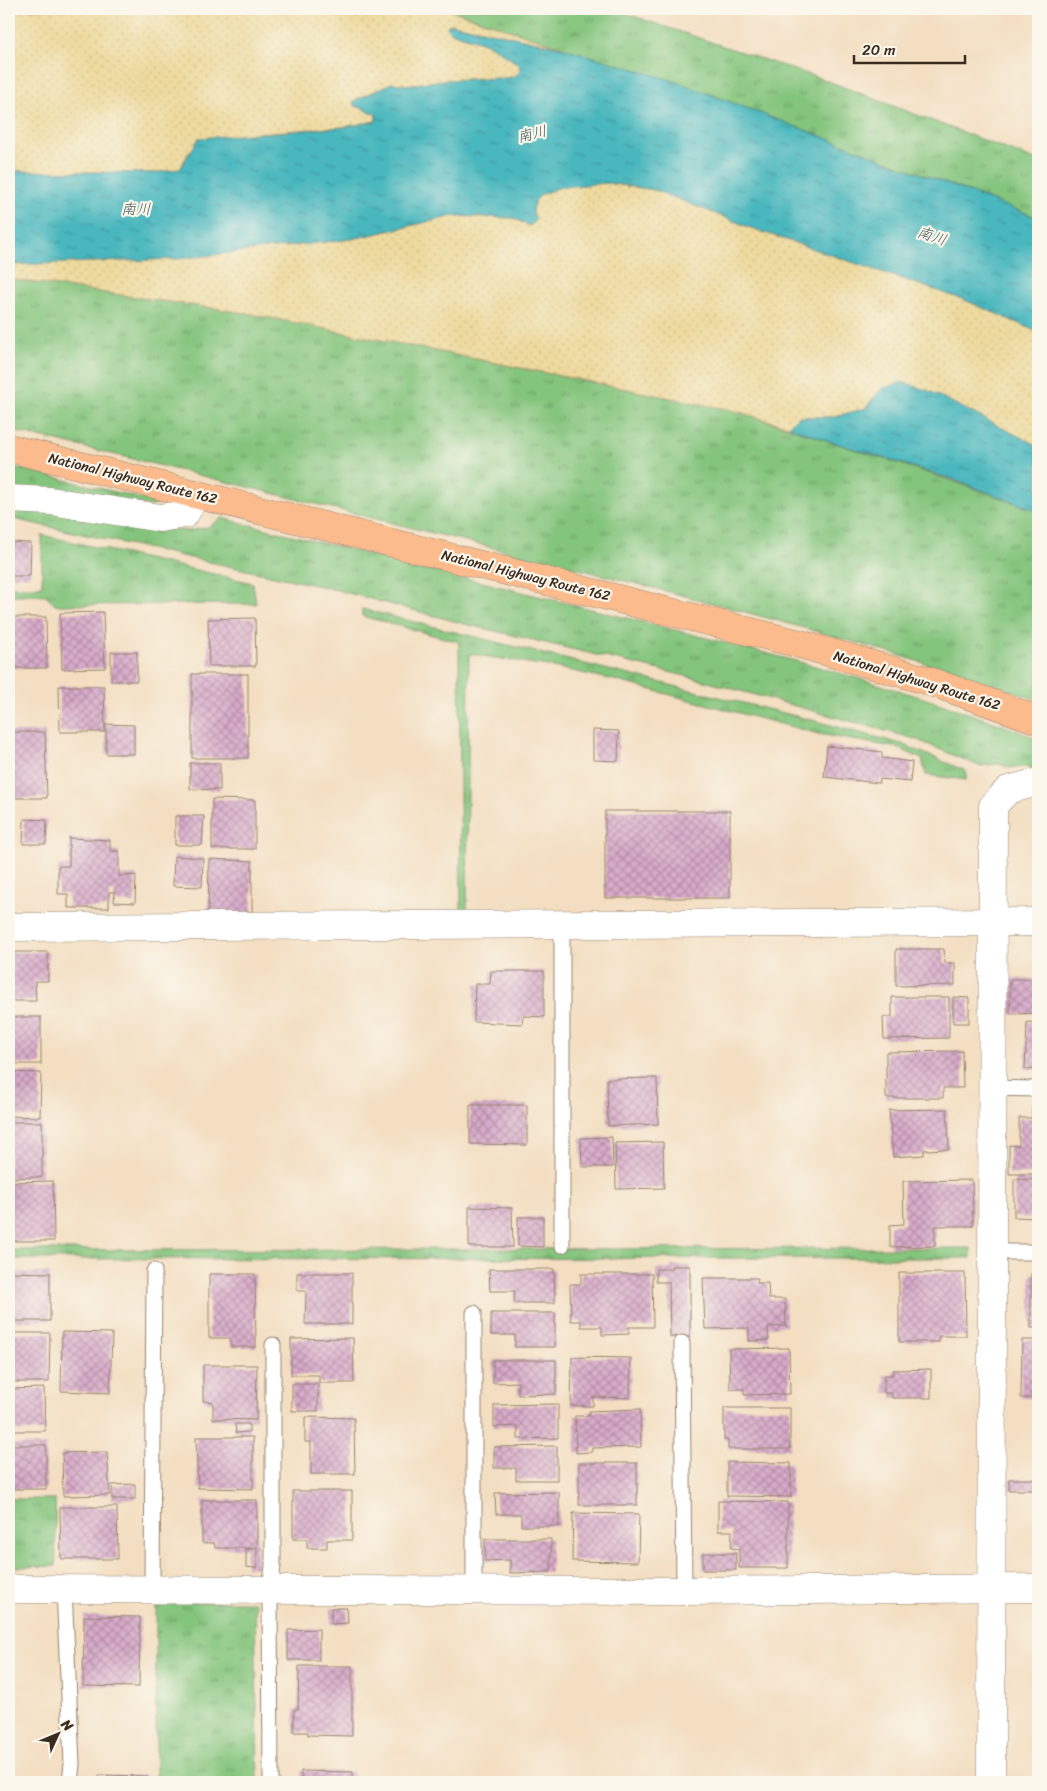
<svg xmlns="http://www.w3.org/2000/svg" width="1047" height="1791" font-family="Sriracha,'Klee One',sans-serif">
	<defs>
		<pattern id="grass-tufts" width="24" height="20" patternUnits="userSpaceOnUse" patternTransform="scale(1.25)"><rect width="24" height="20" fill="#84c57d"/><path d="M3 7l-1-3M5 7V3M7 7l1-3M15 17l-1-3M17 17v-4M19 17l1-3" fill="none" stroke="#6da066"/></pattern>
		<pattern id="sand-dots" width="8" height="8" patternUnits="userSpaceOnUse" patternTransform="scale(1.25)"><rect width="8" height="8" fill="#eeda9e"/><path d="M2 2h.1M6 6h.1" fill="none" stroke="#cdbb88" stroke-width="1.8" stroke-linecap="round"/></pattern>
		<pattern id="water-ripples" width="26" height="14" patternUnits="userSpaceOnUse" patternTransform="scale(1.25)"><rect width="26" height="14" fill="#48b7be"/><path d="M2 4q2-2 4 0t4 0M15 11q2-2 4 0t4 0" fill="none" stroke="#3d959a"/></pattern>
		<pattern id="building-cross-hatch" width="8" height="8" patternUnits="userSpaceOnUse" patternTransform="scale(1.25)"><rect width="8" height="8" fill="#d8abca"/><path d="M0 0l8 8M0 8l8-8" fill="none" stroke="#b08ba3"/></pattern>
	</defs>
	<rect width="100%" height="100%" fill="#fbf7ec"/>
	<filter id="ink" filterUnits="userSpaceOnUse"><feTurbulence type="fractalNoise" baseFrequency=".02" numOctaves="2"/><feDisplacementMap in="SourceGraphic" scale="10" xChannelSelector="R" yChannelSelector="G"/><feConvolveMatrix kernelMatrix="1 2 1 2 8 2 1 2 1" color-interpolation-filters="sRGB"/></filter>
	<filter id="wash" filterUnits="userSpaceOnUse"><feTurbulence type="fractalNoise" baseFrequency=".0096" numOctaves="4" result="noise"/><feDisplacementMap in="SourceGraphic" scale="20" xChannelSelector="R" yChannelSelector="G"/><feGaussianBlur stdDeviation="1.12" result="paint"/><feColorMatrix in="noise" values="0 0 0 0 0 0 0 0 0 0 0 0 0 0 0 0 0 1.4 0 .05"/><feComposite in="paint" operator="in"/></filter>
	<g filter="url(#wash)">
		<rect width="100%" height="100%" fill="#f3dec1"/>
		<g fill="url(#grass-tufts)" stroke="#60784e">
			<path d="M447 9H612L825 80 1038 161V218L680 83 564 48Z"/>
			<path d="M9 279 246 313 731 410C770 421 808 434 847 447 911 467 975 488 1038 511V700C849 635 655 588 461 540 310 503 160 464 9 430Z"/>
			<path d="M9 466 160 503 152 506 9 488Z"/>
			<path d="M9 510 61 512 187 531 208 527 222 518C360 552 497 586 635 620 770 654 908 687 1038 739V769L1021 766 1010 768 998 764 979 766 915 739 690 677 465 624 333 589 9 518Z"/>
			<path d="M42 535 253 583 256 604 55 605 46 595H9V587H34L42 585Z"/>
			<path d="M362 609 808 719 902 744 966 771V780L926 775 922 759 898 748 819 734 610 679 548 666 469 654 467 911 461 912 459 642 362 616Z"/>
			<path d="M971 1248V1258L9 1259V1250Z"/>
			<path d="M9 1499H55L56 1566 9 1567Z"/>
			<path d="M156 1602H255L258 1782H156Z"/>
		</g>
		<g fill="url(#sand-dots)" stroke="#94825e">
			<path d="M9 9H447L564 48 453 24 448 25 447 28 451 32 490 45 520 65V71L515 76 507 78 444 80 408 85 392 83 354 101 355 105 376 114V121L344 127 258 133 189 151 180 169 153 173 9 171Z"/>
			<path d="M607 183 655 190 685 200 754 229 965 300 1038 332V446L929 391 873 398 866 408 834 417H798L788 426 731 410 246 313 9 279V265L276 247 352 239 453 216 513 218 530 226C531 219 531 210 534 203 544 183 588 184 607 183Z"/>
		</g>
		<g fill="url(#water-ripples)" stroke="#42706e">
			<path d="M453 24 564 48 680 83 1038 218V332L965 300 754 229 655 190 607 183 561 187 542 194 535 201 532 210 536 219 530 226 513 218 453 216 352 239 178 259 9 265V171L153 173 180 169 199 138 344 127 376 121V114L354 105V101L392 83 408 85 444 80 507 78 515 76 520 71V65L490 45 451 32 447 28 448 25Z"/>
			<path d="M902 382 929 391 1038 446V511L951 479 826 440 788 426 798 417H834L866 408 881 389Z"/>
		</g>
		<g id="blocks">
			<g fill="url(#building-cross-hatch)">
				<path d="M9 542 31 543 30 576H9Z"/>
				<path d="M103 612 105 668 62 669 60 613Z"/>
				<path d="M9 617H46L47 668H9Z"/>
				<path d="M255 618 256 666H209L208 619Z"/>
				<rect x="111" y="652" width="26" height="29"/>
				<rect x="192" y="674" width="56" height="84"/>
				<path d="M59 686H104L105 732H60Z"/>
				<path d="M106 724 134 725V754H106Z"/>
				<path d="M593 730 619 731 618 761 593 760Z"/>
				<path d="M9 732H45L47 798H9Z"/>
				<path d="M827 746 882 752V758L912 762 910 782 880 779 879 783 824 777Z"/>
				<path d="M190 763H220V790L190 789Z"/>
				<path d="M212 799 255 800V849H212Z"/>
				<rect x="605" y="811" width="125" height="87"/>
				<path d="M175 816H204L202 845H175Z"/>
				<path d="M24 819 47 820 46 844H23Z"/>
				<path d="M69 838 110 840V851H119V876L136 875 135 903 114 902 115 892H109V908H68V894H58V866H69Z"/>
				<path d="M174 856 203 858 202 887 173 886Z"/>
				<path d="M209 859 252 861V914L208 913Z"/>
				<path d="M896 949H944L945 963H955V985L896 986Z"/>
				<path d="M9 952H48V981H35L36 1001H9Z"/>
				<path d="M491 971H544V1017L523 1016 522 1024 474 1022 475 984H490Z"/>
				<path d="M1010 979H1038V1013L1010 1014Z"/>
				<path d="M892 997H949V1038L884 1039 883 1017H892Z"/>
				<path d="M953 997 969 998V1023H953Z"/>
				<rect x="9" y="1017" width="32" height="47"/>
				<path d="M1027 1022 1038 1023V1070L1025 1069Z"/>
				<path d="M962 1051 963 1088H943V1098H886V1052Z"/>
				<path d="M9 1072 41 1073 40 1117 9 1116Z"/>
				<path d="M657 1078 658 1124 608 1126 607 1079Z"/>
				<path d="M470 1105H527V1145L470 1144Z"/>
				<path d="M1032 1106H1038V1174H1009V1145L1019 1146V1118H1032Z"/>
				<path d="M947 1109 949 1149 924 1150V1155L893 1157 889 1110Z"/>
				<path d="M9 1122H42V1177L9 1178Z"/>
				<path d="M612 1137 613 1167H582L581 1138Z"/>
				<path d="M663 1142 664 1188 616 1189 615 1143Z"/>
				<path d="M1014 1179 1038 1180V1218L1014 1217Z"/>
				<path d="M972 1180 973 1226H935V1246L890 1247V1225L904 1224 903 1181Z"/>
				<path d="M53 1181 54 1241H9V1182Z"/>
				<path d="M469 1207 512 1208 513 1247H469Z"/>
				<path d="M518 1217H543V1247L518 1246Z"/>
				<path d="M671 1266H690V1337H670L669 1282H656V1269H671Z"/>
				<path d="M489 1269H554L555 1303H514L515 1291H490Z"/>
				<path d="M9 1272 50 1273V1321H9Z"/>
				<path d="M297 1273H352V1324H305L306 1291H297Z"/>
				<path d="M899 1273H965L966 1336H939V1342H899Z"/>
				<path d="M209 1274H255L256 1347H231L230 1338H209Z"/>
				<path d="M581 1274H652L653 1327H629V1334L602 1335V1327H581V1321H571L570 1284H581Z"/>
				<rect x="1031" y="1274" width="7" height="54"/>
				<path d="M703 1278H758L757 1283H768L769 1299H785L786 1326 768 1327 769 1340 749 1341V1328L705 1329Z"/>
				<path d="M491 1313H555V1347H515V1335H491Z"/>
				<path d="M62 1332 112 1333 110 1393 61 1391Z"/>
				<path d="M9 1333H50L49 1382H9Z"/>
				<path d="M353 1338 354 1383H319V1375H291V1339Z"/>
				<path d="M1022 1340H1038V1398H1021Z"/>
				<path d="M789 1348 790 1394 744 1395V1389H730L729 1349Z"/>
				<path d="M572 1357 631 1358 630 1398 593 1397V1406H571Z"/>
				<path d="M493 1360H556V1394L518 1395V1382L493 1383Z"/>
				<path d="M203 1365H257L256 1420 213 1419V1402L203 1401Z"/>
				<path d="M931 1369V1398H892V1393H884V1375H893V1370Z"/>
				<rect x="292" y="1384" width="26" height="27"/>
				<path d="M44 1388 45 1431H9V1389Z"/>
				<path d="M558 1404V1438L518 1439V1426L494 1427V1405Z"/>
				<path d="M724 1408H790V1449H728V1440H724Z"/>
				<path d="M640 1409 641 1447 592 1448V1452L576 1453 575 1416H589V1411Z"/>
				<path d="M305 1417 354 1418 355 1474H311V1442H305Z"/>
				<path d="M235 1424H249V1432L236 1433Z"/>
				<path d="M196 1437H253V1489L198 1488Z"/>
				<rect x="9" y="1445" width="37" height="44"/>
				<path d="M557 1446V1480H516V1468H494V1447Z"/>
				<path d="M107 1452 110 1495 63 1496 62 1453Z"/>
				<path d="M727 1462 791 1463V1497L727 1496Z"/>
				<rect x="579" y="1463" width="58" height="42"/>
				<rect x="1009" y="1479" width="29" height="11"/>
				<path d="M135 1484V1499H112V1485Z"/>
				<path d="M293 1491H352V1540H327V1548H307V1539H293Z"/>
				<path d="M559 1492V1526H521V1514H496L495 1493Z"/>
				<path d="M202 1500H257V1548H215L214 1543H202Z"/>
				<path d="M718 1501 788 1502V1568H739V1549L731 1548 732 1531H718Z"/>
				<path d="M60 1507H117L118 1559H61Z"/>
				<path d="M573 1513 639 1514 638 1562 572 1561Z"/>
				<path d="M485 1539H551V1572L510 1573V1560L485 1561Z"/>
				<path d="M246 1549H257V1568L246 1567Z"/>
				<rect x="703" y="1553" width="33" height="17"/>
				<path d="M331 1608H347L348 1623 331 1624Z"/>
				<path d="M84 1616 140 1617 139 1687 83 1686Z"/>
				<path d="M319 1629V1660H288V1630Z"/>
				<path d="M299 1666H352V1736L308 1735V1732H294V1709H298Z"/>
				<path d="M301 1771 353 1772V1782H301Z"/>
				<path d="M99 1775 147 1776 146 1782H99Z"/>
			</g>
		</g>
	</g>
	<g filter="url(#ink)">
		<use href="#blocks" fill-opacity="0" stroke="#978470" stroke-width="1"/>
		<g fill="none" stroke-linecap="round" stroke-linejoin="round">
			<g stroke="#978470" stroke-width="17">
				<g id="lane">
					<path d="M562 925V1245"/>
					<path d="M991 1088 1038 1089"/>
					<path d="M992 1252H1038"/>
					<path d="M682 1343 684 1591"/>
					<path d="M152 1588 154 1271"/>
					<path d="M64 1589 72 1764 70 1782"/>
					<path d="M474 1589V1313"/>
					<path d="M271 1782 270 1589 273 1566V1345"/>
				</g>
			</g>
			<g stroke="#978470" stroke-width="29">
				<g id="street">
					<path d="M9 499 50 501 160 518 185 514 196 494"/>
					<path d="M9 927 1038 922"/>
					<path d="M9 1589 684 1591 1038 1588"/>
					<path d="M991 1782 993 806 1008 790 1038 782"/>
				</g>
			</g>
			<g stroke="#978470" stroke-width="29">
				<path id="highway" d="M9 448 800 644 929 681 1038 720"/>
			</g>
			<use href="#lane" stroke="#fff" stroke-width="15"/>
			<use href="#street" stroke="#fff" stroke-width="28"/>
			<use href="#highway" stroke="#fbbb8d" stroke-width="28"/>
		</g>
	</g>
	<g text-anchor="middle" stroke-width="4.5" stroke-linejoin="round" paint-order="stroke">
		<g font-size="14" fill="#3b2a1e" stroke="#fbf7ec">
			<text transform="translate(133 478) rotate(14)" y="5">National Highway Route 162</text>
			<text transform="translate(526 575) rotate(14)" y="5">National Highway Route 162</text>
			<text transform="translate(917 680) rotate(17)" y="5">National Highway Route 162</text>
		</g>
		<g font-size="15" font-style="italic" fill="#405b56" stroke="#fbf7ec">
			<text transform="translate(532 134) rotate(-13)" y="5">南川</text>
			<text x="136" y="214">南川</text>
			<text transform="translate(932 236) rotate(18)" y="5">南川</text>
		</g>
	</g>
	<rect width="1047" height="1791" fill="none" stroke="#fbf7ec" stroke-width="30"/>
	<g transform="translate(58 1734) rotate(46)" stroke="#fbf7ec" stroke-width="4" paint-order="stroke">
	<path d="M0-4L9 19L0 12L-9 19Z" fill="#3b2a1e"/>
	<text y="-8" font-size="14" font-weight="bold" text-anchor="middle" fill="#3b2a1e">N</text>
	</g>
	<path d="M854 55v8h111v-8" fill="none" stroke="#3b2a1e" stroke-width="2.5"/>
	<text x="862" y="55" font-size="15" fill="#3b2a1e" stroke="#fbf7ec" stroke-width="4" paint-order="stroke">20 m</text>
</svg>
